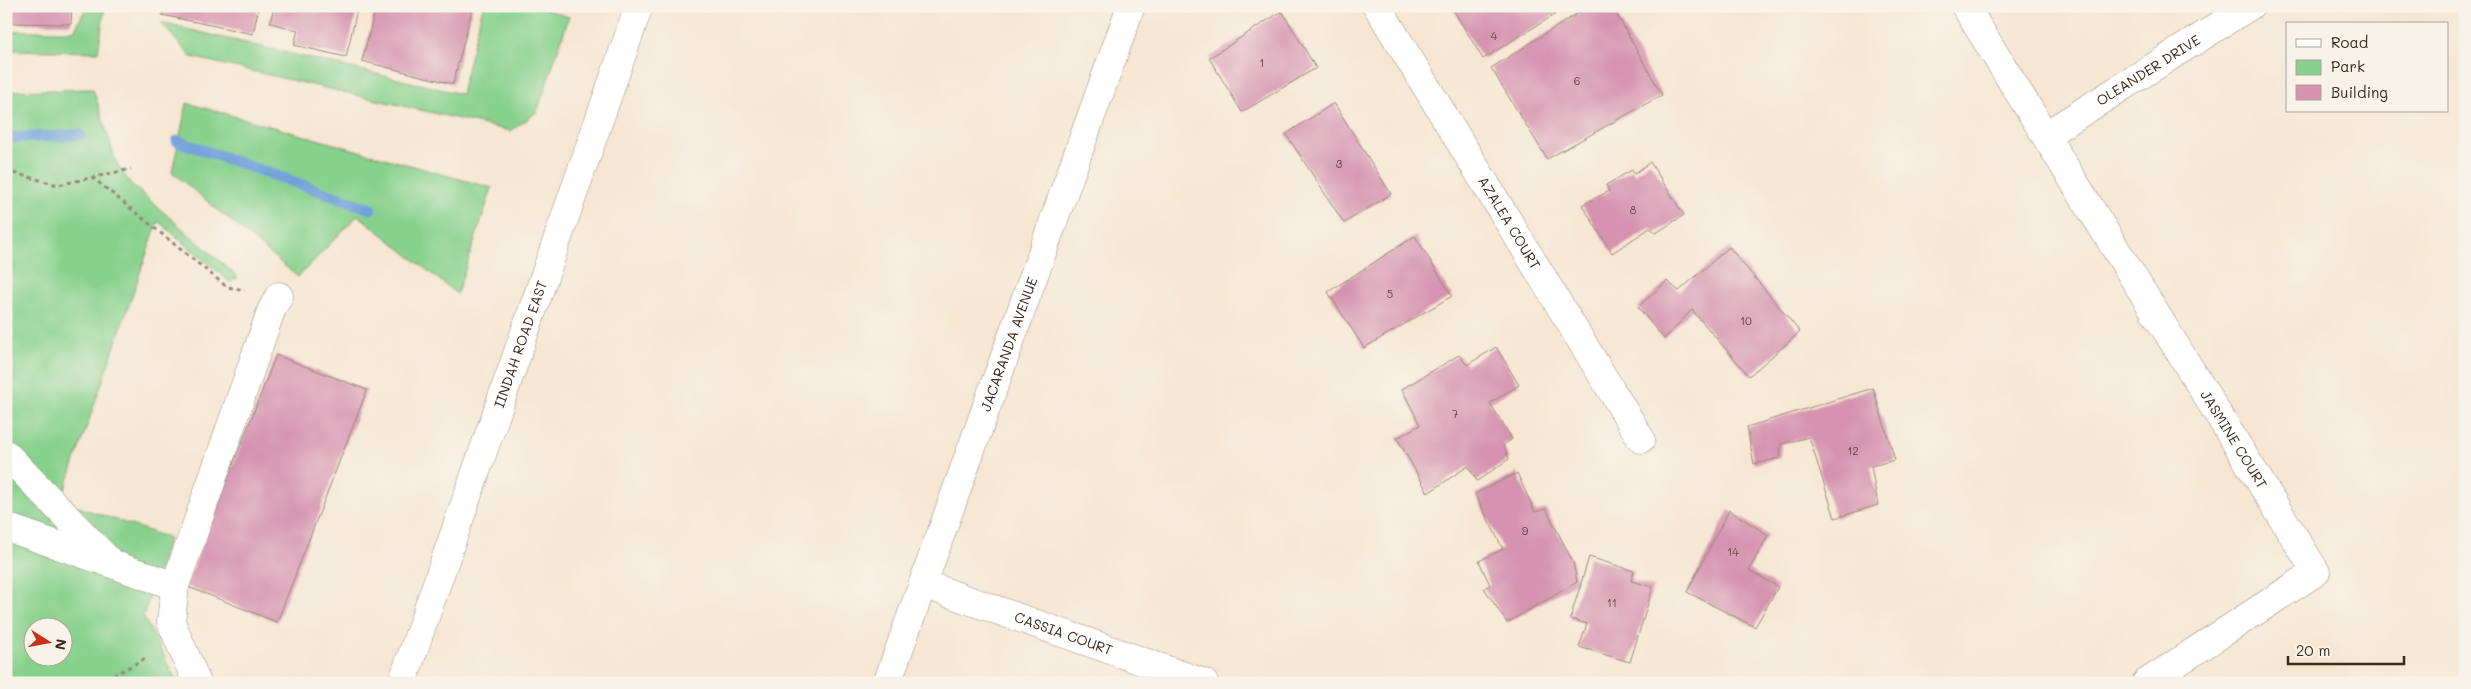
<svg xmlns="http://www.w3.org/2000/svg" width="2471" height="689" font-family="Mali,sans-serif">
	<rect width="100%" height="100%" fill="#f7f3e8"/>
	<filter id="ink" filterUnits="userSpaceOnUse"><feTurbulence type="fractalNoise" baseFrequency=".02" numOctaves="2"/><feDisplacementMap in="SourceGraphic" scale="10" xChannelSelector="R" yChannelSelector="G"/><feConvolveMatrix kernelMatrix="1 2 1 2 8 2 1 2 1" color-interpolation-filters="sRGB"/></filter>
	<filter id="wash" filterUnits="userSpaceOnUse"><feTurbulence type="fractalNoise" baseFrequency=".0096" numOctaves="4" result="noise"/><feDisplacementMap in="SourceGraphic" scale="20" xChannelSelector="R" yChannelSelector="G"/><feGaussianBlur stdDeviation="1.12" result="paint"/><feColorMatrix in="noise" values="0 0 0 0 0 0 0 0 0 0 0 0 0 0 0 0 0 1.4 0 .05"/><feComposite in="paint" operator="in"/></filter>
	<g filter="url(#wash)">
		<rect width="100%" height="100%" fill="#f6e6d2"/>
		<g fill="#87d18d" stroke="#617e56" fill-rule="evenodd">
			<path d="M87 6H105L98 52 6 50V31H74Z"/>
			<path d="M483 6H537L569 17 537 112 511 131 191 57 161 23 461 94Z"/>
			<path d="M93 89 117 164 130 183 238 277 230 282 158 221 61 501 169 538 143 616 178 683H6V91ZM32 626H62V656H32Z"/>
			<path d="M187 103 492 188 457 294 358 215 298 277 172 172Z"/>
		</g>
		<g fill="none" stroke-linecap="round" stroke-linejoin="round">
			<g stroke="#71a0da" stroke-width="11">
				<path d="M6 138 80 135"/>
				<path d="M177 141 371 209"/>
			</g>
		</g>
		<g id="blocks">
			<g fill="#d593af">
				<path d="M6 6H72L71 24 6 23Z"/>
				<path d="M164 6H259L253 34 162 15Z"/>
				<path d="M274 6H358L346 57 294 45 298 30 270 23Z"/>
				<path d="M376 6H473L453 84 362 61Z"/>
				<path d="M1451 6H1553L1557 13 1483 59Z"/>
				<path d="M1589 6H1612L1662 95 1547 159 1491 68Z"/>
				<path d="M1282 11 1316 68 1242 112 1209 58Z"/>
				<path d="M1334 103 1391 194 1344 223 1286 134Z"/>
				<path d="M1650 162 1684 215 1656 233 1650 228 1612 253 1582 205 1609 191 1606 185 1632 170 1634 174Z"/>
				<path d="M1415 236 1452 296 1364 348 1328 292Z"/>
				<path d="M1729 247 1800 332 1749 376 1692 310 1664 339 1638 307 1667 281 1679 291Z"/>
				<path d="M1496 347 1519 385 1490 403 1512 439 1503 445 1509 459 1477 481 1468 466 1428 493 1397 438 1420 425 1402 389 1459 355 1467 365Z"/>
				<path d="M276 355 367 390 277 622 186 586Z"/>
				<path d="M1873 388 1895 460 1871 466 1878 505 1835 518 1809 437 1781 444 1780 458 1754 464 1747 427Z"/>
				<path d="M1517 473 1535 512 1546 509 1573 562 1577 582 1507 623 1484 588 1490 585 1479 561 1503 549 1475 494Z"/>
				<path d="M1729 510 1768 535 1749 570 1778 587 1755 627 1687 592Z"/>
				<path d="M1589 557 1634 571 1631 581 1653 587 1630 662 1579 647 1587 624 1570 619Z"/>
			</g>
		</g>
	</g>
	<g filter="url(#ink)">
		<use href="#blocks" fill-opacity="0" stroke="#988878" stroke-width="1"/>
		<g fill="none" stroke-linecap="round" stroke-linejoin="round">
			<g stroke="#988878" stroke-width="29">
				<g id="minor">
					<path id="s1" d="M1377 6 1641 439"/>
					<path id="s2" d="M1965 6 2316 572 2146 683"/>
					<path id="s3" d="M2046 135 2250 6"/>
					<path d="M6 454 108 560"/>
					<path d="M6 527 175 586"/>
					<path id="s4" d="M923 584 1204 683"/>
					<path d="M197 683 171 622 175 586 271 311 279 296"/>
					<path id="s5" d="M402 683 639 6"/>
					<path id="s6" d="M887 683 1131 6"/>
				</g>
			</g>
			<g stroke="#988878" stroke-width="3" stroke-dasharray="4 4" stroke-linecap="butt">
				<path d="M6 171 58 185 131 169"/>
				<path d="M92 177 227 287 245 290"/>
				<path d="M99 683 148 657"/>
			</g>
			<use href="#minor" stroke="#fff" stroke-width="28"/>
		</g>
	</g>
	<g text-anchor="middle" stroke-width="4" stroke-linejoin="round" paint-order="stroke">
		<g font-size="11" fill="#624442">
			<text x="1494" y="40">4</text>
			<text x="1262" y="67">1</text>
			<text x="1577" y="85">6</text>
			<text x="1339" y="168">3</text>
			<text x="1633" y="214">8</text>
			<text x="1390" y="298">5</text>
			<text x="1746" y="325">10</text>
			<text x="1455" y="418">7</text>
			<text x="1853" y="455">12</text>
			<text x="1525" y="535">9</text>
			<text x="1733" y="556">14</text>
			<text x="1612" y="607">11</text>
		</g>
		<g font-size="14" fill="#3b2a1e" stroke="#f7f3e8">
			<text dy="5" stroke="none"><textPath href="#s3" startOffset="121">OLEANDER DRIVE</textPath></text>
			<text dy="5" stroke="none"><textPath href="#s1" startOffset="254">AZALEA COURT</textPath></text>
			<text dy="5" stroke="none"><textPath href="#s5" startOffset="359">IINDAH ROAD EAST</textPath></text>
			<text dy="5" stroke="none"><textPath href="#s6" startOffset="360">JACARANDA AVENUE</textPath></text>
			<text dy="5" stroke="none"><textPath href="#s2" startOffset="510">JASMINE COURT</textPath></text>
			<text dy="5" stroke="none"><textPath href="#s4" startOffset="149">CASSIA COURT</textPath></text>
		</g>
	</g>
	<rect width="2471" height="689" fill="none" stroke="#f7f3e8" stroke-width="25"/>
	<rect x="2286" y="22" width="162" height="90" fill="#f7f3e8" stroke="#aca397"/>
	<rect x="2296" y="39" width="25" height="8" fill="#ffffff" stroke="#aca397"/>
	<text x="2331" y="48" font-size="15" fill="#3b2a1e">Road</text>
	<rect x="2296" y="60" width="25" height="15" fill="#87d18d" stroke="#aca397"/>
	<text x="2331" y="72" font-size="15" fill="#3b2a1e">Park</text>
	<rect x="2296" y="85" width="25" height="15" fill="#d593af" stroke="#aca397"/>
	<text x="2331" y="98" font-size="15" fill="#3b2a1e">Building</text>
	<g transform="translate(48 642) rotate(101)"><circle r="24" fill="#f7f3e8" stroke="#aca397"/>
	<path d="M0-4L9 19L0 12L-9 19Z" fill="#c8321e"/>
	<text y="-8" font-size="14" font-weight="bold" text-anchor="middle" fill="#3b2a1e">N</text>
	</g>
	<path d="M2288 656v8h116v-8" fill="none" stroke="#3b2a1e" stroke-width="2.5"/>
	<text x="2296" y="656" font-size="15" fill="#3b2a1e" stroke="#f7f3e8" stroke-width="4" paint-order="stroke">20 m</text>
</svg>
